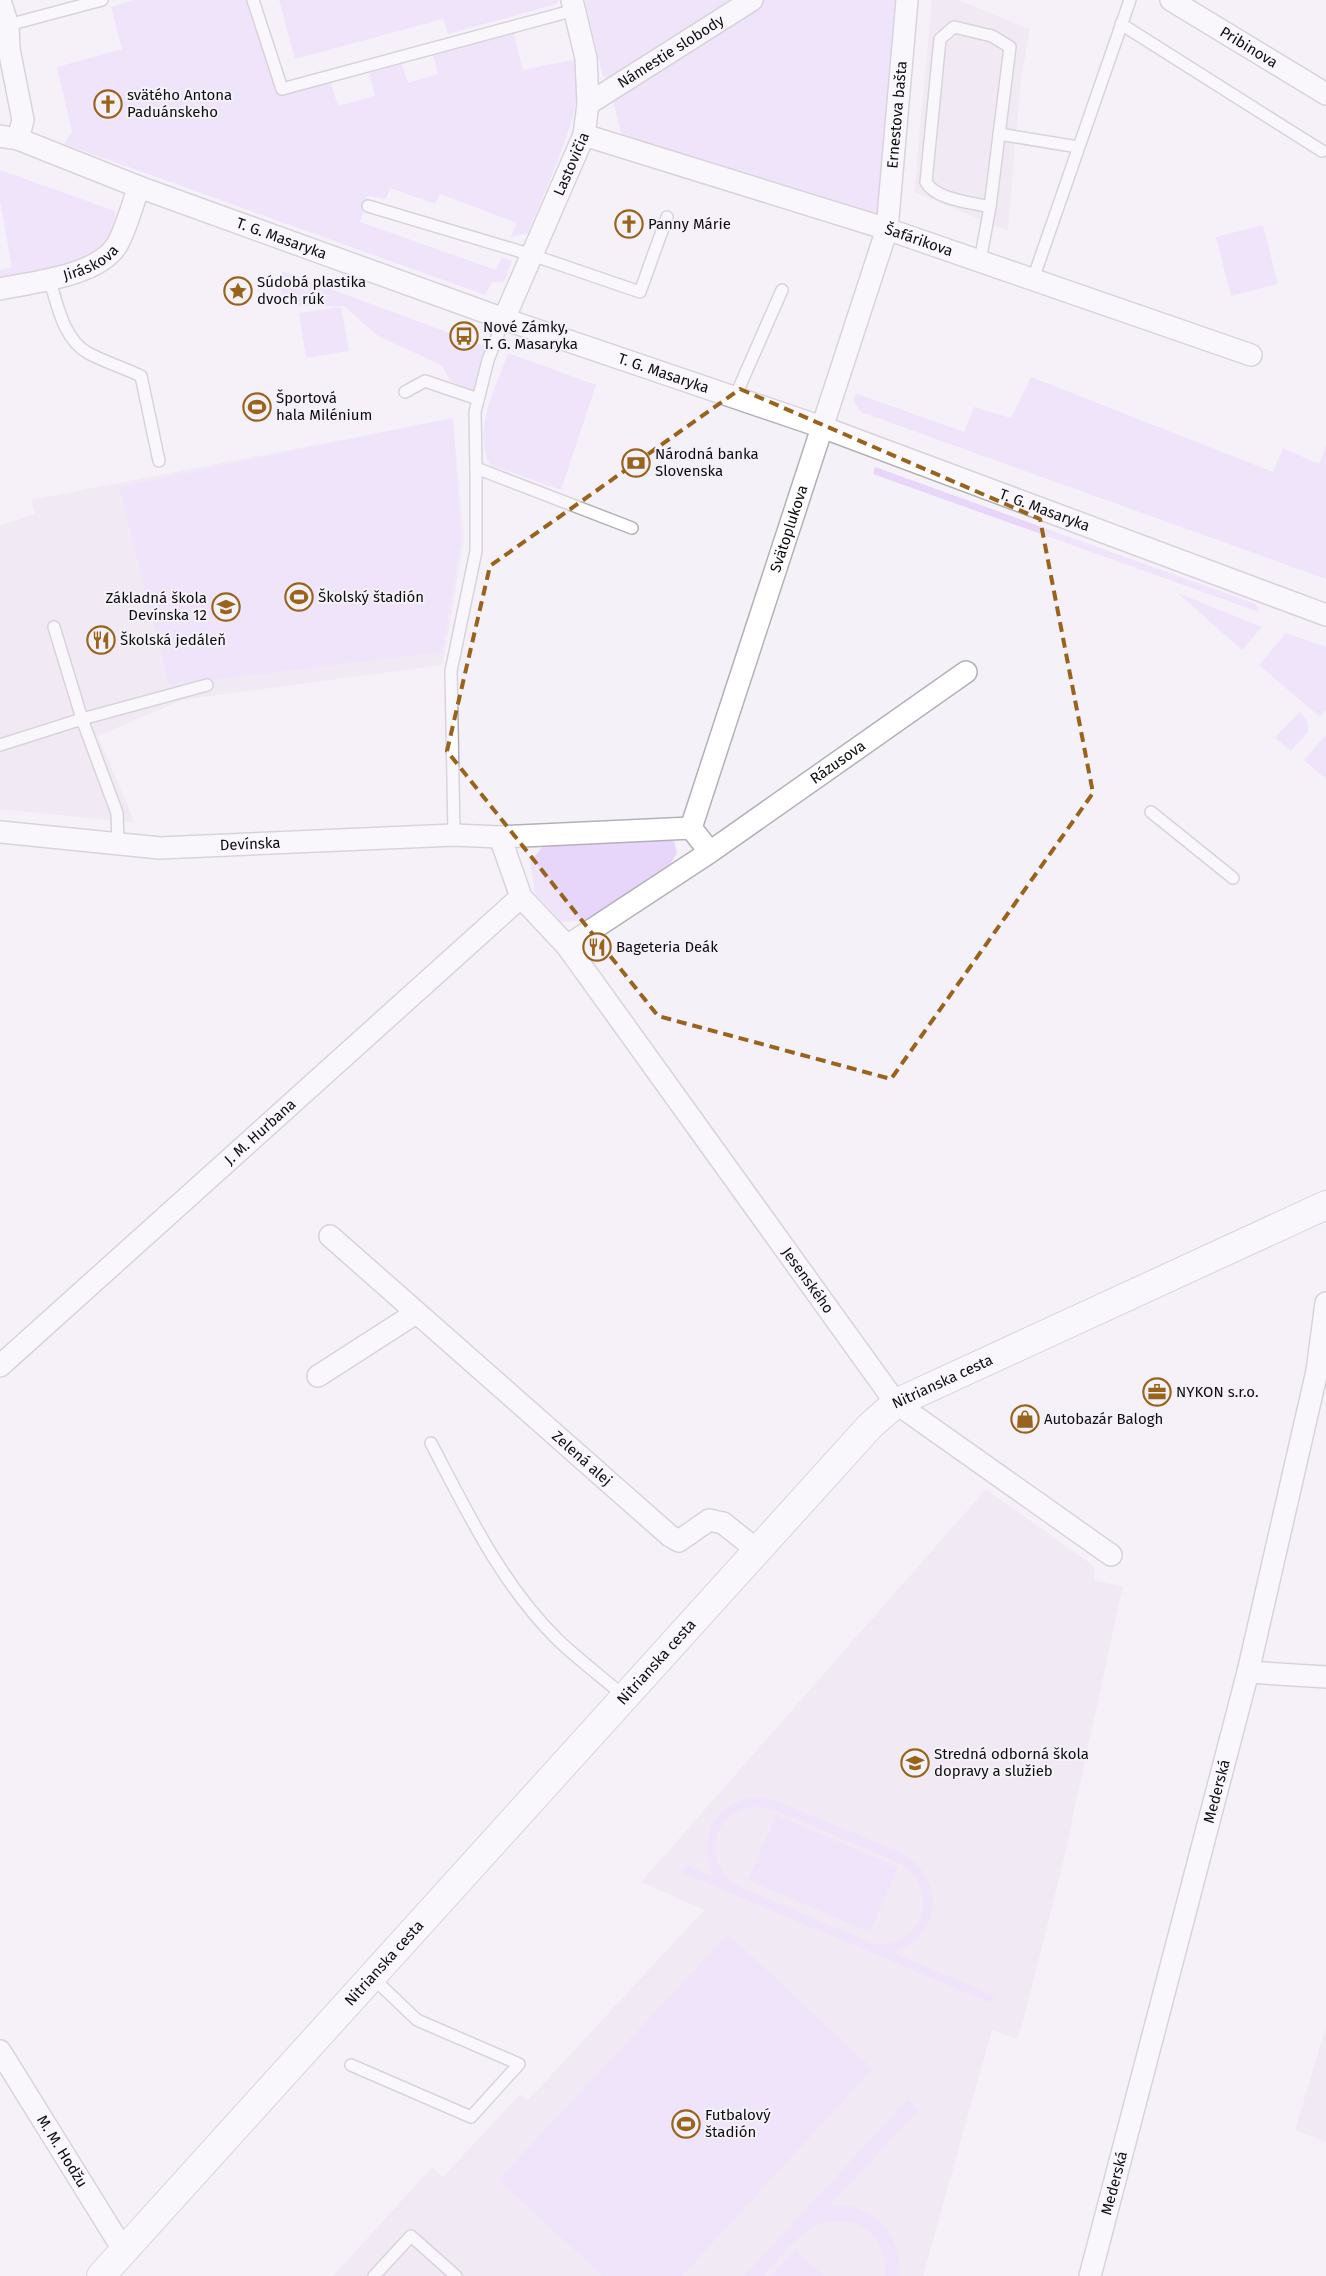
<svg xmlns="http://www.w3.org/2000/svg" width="1326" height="2276" font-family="'Fira Sans',sans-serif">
	<rect width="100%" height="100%" fill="#f5f1f9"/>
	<g fill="#eae3f0">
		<path d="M932 0H958L1030 29 1021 79 1008 231 914 192Z"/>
		<path d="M453 418 464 539 443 665 182 700 98 736 135 823 0 809V525L35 514 31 500Z"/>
		<path d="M986 1489 1094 1566 1095 1581 1123 1586 1061 1872 1024 2018 1017 2039 992 2030 923 2276H333L432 2167 443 2177 520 2094 528 2100 704 1910 641 1882Z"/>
		<path d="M1326 2026V2142L1295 2130Z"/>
	</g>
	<g fill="#e8d5fa" fill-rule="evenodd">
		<path d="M133 0H250L279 94 331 83 338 106 375 96 369 73 402 64 408 83 438 74 433 55 514 34 523 70 577 59C592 94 542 197 528 233L511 237 517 223 440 194 435 204 390 188 386 199 367 196 360 222 496 270 502 257 512 261 504 282H492L485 295 64 144 72 132 57 67 122 49 111 7Z"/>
		<path d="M279 0H559L557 4 448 34 443 19 295 59Z"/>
		<path d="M585 0H737L615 78 603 77Z"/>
		<path d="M752 0H907L887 229 623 142 612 96Z"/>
		<path d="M0 170 115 211C121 268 39 274 0 282V270L12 267 0 201Z"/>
		<path d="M1263 225 1278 284 1231 296 1216 237Z"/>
		<path d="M282 271 487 347 474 392 451 381 441 365 378 336 344 306H298L281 294Z"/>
		<path d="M341 307 349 351 306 358 299 313Z"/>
		<path d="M508 353 596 385 561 490 490 465C472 430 496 387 508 353Z"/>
		<path d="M1031 377 1273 472 1283 448 1319 464 1326 445V579L861 412 854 402 855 393 964 432 974 407 1011 418Z"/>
		<path d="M453 418 461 541 442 652 169 685 119 487Z"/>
		<path d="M875 467 1256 604 1259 612 873 474Z"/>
		<path d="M1178 593 1262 627 1242 650Z"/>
		<path d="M1286 633 1326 647V710L1320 717 1259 665Z"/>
		<path d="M1300 711 1308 723V732L1291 751 1275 738Z"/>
		<path d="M1326 735V779L1304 760Z"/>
		<path d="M673 837 677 853 668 868 586 920 562 922 535 893 530 862 545 844Z"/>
		<path d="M755 1797 777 1801 905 1854C936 1876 945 1916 913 1942 907 1947 899 1949 892 1952L994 1995 991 2003 682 1873 686 1865 713 1876C698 1838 713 1804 755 1797ZM755 1807 776 1811 901 1864C941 1892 924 1944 875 1944L736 1885C702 1859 712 1813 755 1807Z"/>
		<path d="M776 1815 898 1867 870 1933 748 1880Z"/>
		<path d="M728 1934 873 2069 682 2276H603L498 2180Z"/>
		<path d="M907 2100 919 2110 830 2205C836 2206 844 2205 850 2206 884 2214 902 2243 900 2276H886C886 2249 872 2224 843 2221 834 2221 822 2221 813 2227 794 2239 779 2259 764 2276H744Z"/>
		<path d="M795 2249 824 2276H771Z"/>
	</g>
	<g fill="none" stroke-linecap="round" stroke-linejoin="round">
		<g stroke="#b4b0b7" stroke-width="14">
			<g id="service">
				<path d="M253 0 282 89 575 10"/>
				<path d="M1121 24 1322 151"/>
				<path d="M8 25 102 0"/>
				<path d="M999 134 1078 147"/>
				<path d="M368 206 532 255 640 292 667 217"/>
				<path d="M980 261 990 207 1010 47 992 36 954 27 940 39 926 182C936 200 971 202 990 207"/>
				<path d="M49 278C57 303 63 339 88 353 105 362 124 368 141 376L159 461"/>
				<path d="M1033 279 1130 0"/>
				<path d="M504 319 488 360 475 412 476 468 632 528"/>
				<path d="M405 392 425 381 478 399"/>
				<path d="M735 397 782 290"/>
				<path d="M54 627 82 719 207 685"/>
				<path d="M0 745 82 719 117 813 118 844"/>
				<path d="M1151 812 1233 878"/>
				<path d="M454 835 451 671 476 551V468"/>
				<path d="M431 1443C467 1512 502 1585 558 1640 579 1660 603 1678 625 1697"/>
				<path d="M351 2065 471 2117 519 2064 417 2020 372 1977"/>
				<path d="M374 2276 411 2236 456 2276"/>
			</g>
		</g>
		<g stroke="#b4b0b7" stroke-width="24">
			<g id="minor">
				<path id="s1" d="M1171 0 1326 94"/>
				<path d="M0 1 8 25 9 49 23 120 18 139"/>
				<path id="s2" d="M588 104 752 0"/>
				<path id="s3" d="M584 135 887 229 1251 355"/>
				<path id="s4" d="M0 136 18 139 139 187 504 319 822 427 1326 615"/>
				<path id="s5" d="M0 289C33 282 98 276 117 245 127 227 132 205 139 187"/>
				<path id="s6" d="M504 319 584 135 588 104 586 58 572 0"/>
				<path id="s7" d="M691 828 887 229 907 0"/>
				<path id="s8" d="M0 832 160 848 454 835 500 837"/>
				<path id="s9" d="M710 852 691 828 500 837 521 897 567 946 710 852 966 672"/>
				<path id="s10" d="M567 946 896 1403 1111 1555"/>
				<path id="s11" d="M330 1236 670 1536 679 1541 709 1520 723 1523 757 1550"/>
				<path id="s12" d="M0 1366 521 897"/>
				<path d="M318 1376 416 1313"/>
				<path d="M1248 1672 1326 1677"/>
				<path id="s13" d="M0 2051 124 2251"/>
				<path id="s14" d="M1090 2276 1248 1672 1317 1371 1326 1303"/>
			</g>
		</g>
		<g stroke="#b4b0b7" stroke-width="30">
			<g id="secondary">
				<path id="s15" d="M101 2276 870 1426 896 1403 1326 1205"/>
			</g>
		</g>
		<use href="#service" stroke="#fff" stroke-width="11"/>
		<use href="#minor" stroke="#fff" stroke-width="21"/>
		<use href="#secondary" stroke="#fff" stroke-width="28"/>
	</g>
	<path d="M0 0H1326V2276H0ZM740 389 1040 519 1093 793 891 1079 658 1016 447 751 490 566Z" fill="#f5f1f9" fill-opacity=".55" fill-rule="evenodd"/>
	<path fill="none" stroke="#99631b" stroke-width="4" stroke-dasharray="10 6" stroke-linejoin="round" d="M740 389 1040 519 1093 793 891 1079 658 1016 447 751 490 566Z"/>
	<defs>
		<g id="church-ring" transform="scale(1.4375)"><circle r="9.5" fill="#f5f1f9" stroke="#99631b" stroke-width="1.5"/><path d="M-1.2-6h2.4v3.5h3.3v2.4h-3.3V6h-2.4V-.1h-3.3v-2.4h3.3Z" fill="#99631b"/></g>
		<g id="sight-ring" transform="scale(1.4375)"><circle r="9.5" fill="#f5f1f9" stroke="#99631b" stroke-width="1.5"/><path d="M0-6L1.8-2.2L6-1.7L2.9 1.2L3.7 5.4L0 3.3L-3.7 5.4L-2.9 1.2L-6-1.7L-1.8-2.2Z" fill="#99631b"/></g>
		<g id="bus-ring" transform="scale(1.4375)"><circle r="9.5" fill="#f5f1f9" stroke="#99631b" stroke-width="1.5"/><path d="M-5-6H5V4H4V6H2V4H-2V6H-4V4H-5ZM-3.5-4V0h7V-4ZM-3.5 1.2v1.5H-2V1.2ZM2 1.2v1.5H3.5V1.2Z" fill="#99631b"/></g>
		<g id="stadium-ring" transform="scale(1.4375)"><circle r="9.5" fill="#f5f1f9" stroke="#99631b" stroke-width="1.5"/><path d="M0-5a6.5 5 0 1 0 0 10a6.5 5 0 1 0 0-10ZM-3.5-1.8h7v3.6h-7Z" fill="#99631b"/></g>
		<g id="bank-ring" transform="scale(1.4375)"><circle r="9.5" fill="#f5f1f9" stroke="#99631b" stroke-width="1.5"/><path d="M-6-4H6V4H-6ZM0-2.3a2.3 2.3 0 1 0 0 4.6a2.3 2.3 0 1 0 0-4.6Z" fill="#99631b"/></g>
		<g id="school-ring" transform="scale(1.4375)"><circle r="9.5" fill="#f5f1f9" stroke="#99631b" stroke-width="1.5"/><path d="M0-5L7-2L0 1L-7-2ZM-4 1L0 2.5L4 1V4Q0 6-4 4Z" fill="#99631b"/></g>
		<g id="restaurant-ring" transform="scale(1.4375)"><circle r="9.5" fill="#f5f1f9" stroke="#99631b" stroke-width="1.5"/><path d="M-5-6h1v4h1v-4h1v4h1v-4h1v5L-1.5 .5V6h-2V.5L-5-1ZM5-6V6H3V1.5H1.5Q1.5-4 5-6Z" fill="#99631b"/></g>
		<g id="office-ring" transform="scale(1.4375)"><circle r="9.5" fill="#f5f1f9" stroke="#99631b" stroke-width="1.5"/><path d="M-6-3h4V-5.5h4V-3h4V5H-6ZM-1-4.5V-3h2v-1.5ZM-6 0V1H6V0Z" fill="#99631b"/></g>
		<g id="shop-ring" transform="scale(1.4375)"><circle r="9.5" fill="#f5f1f9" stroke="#99631b" stroke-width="1.5"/><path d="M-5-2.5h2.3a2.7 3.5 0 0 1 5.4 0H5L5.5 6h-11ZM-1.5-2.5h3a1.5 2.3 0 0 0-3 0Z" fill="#99631b"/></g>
	</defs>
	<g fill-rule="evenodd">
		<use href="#church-ring" x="108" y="104"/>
		<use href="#church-ring" x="629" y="224"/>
		<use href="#sight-ring" x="238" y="291"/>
		<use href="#bus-ring" x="464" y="336"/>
		<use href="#stadium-ring" x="257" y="407"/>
		<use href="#bank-ring" x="636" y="463"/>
		<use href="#stadium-ring" x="299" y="597"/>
		<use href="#school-ring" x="226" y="607"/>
		<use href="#restaurant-ring" x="101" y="640"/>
		<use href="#restaurant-ring" x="597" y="947"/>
		<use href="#office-ring" x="1157" y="1392"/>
		<use href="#shop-ring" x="1025" y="1419"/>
		<use href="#school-ring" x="915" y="1763"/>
		<use href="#stadium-ring" x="686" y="2124"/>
	</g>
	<g text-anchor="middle" stroke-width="4" stroke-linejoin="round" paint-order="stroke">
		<g font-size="15" fill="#0e0d0f" stroke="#f5f1f9">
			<text dy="5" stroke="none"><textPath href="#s1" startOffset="91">Pribinova</textPath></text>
			<text dy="5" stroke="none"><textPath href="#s2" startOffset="98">Námestie slobody</textPath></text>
			<text dy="5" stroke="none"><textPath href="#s7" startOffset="745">Ernestova bašta</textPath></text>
			<text dy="5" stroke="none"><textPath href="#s6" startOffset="169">Lastovičia</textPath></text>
			<text dy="5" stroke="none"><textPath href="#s4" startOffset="300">T. G. Masaryka</textPath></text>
			<text dy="5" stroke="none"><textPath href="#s3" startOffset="351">Šafárikova</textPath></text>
			<text dy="5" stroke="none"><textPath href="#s5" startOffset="95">Jiráskova</textPath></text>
			<text dy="5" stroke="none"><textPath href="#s4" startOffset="705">T. G. Masaryka</textPath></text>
			<text dy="5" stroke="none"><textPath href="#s4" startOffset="1110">T. G. Masaryka</textPath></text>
			<text dy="5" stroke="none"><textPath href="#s7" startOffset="315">Svätoplukova</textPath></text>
			<text dy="5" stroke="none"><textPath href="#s9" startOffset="680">Rázusova</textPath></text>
			<text dy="5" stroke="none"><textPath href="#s8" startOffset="251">Devínska</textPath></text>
			<text dy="5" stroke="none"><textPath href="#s12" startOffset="350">J. M. Hurbana</textPath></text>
			<text dy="5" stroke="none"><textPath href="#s10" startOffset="412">Jesenského</textPath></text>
			<text dy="5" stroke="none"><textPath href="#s15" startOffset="1232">Nitrianska cesta</textPath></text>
			<text dy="5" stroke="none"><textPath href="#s11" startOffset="336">Zelená alej</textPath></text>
			<text dy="5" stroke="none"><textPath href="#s15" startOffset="828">Nitrianska cesta</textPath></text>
			<text dy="5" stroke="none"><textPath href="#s14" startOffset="501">Mederská</textPath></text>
			<text dy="5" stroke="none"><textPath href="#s15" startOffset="422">Nitrianska cesta</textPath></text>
			<text dy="5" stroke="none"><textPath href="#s13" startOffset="118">M. M. Hodžu</textPath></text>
			<text dy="5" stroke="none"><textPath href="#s14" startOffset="96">Mederská</textPath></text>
		</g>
		<g font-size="15" fill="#0e0d0f" stroke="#f5f1f9" text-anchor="start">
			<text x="127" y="100">svätého Antona<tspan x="127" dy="17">Paduánskeho</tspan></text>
			<text x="648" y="229">Panny Márie</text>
			<text x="257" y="287">Súdobá plastika<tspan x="257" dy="17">dvoch rúk</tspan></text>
			<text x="483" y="332">Nové Zámky,<tspan x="483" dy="17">T. G. Masaryka</tspan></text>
			<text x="276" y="403">Športová<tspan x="276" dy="17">hala Milénium</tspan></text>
			<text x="655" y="459">Národná banka<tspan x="655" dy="17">Slovenska</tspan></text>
			<text x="318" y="602">Školský štadión</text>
			<text x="207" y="603" text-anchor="end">Základná škola<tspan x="207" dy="17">Devínska 12</tspan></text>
			<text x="120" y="645">Školská jedáleň</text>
			<text x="616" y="952">Bageteria Deák</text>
			<text x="1176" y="1397">NYKON s.r.o.</text>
			<text x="1044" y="1424">Autobazár Balogh</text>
			<text x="934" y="1759">Stredná odborná škola<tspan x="934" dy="17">dopravy a služieb</tspan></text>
			<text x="705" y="2120">Futbalový<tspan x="705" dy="17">štadión</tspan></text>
		</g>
	</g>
</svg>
